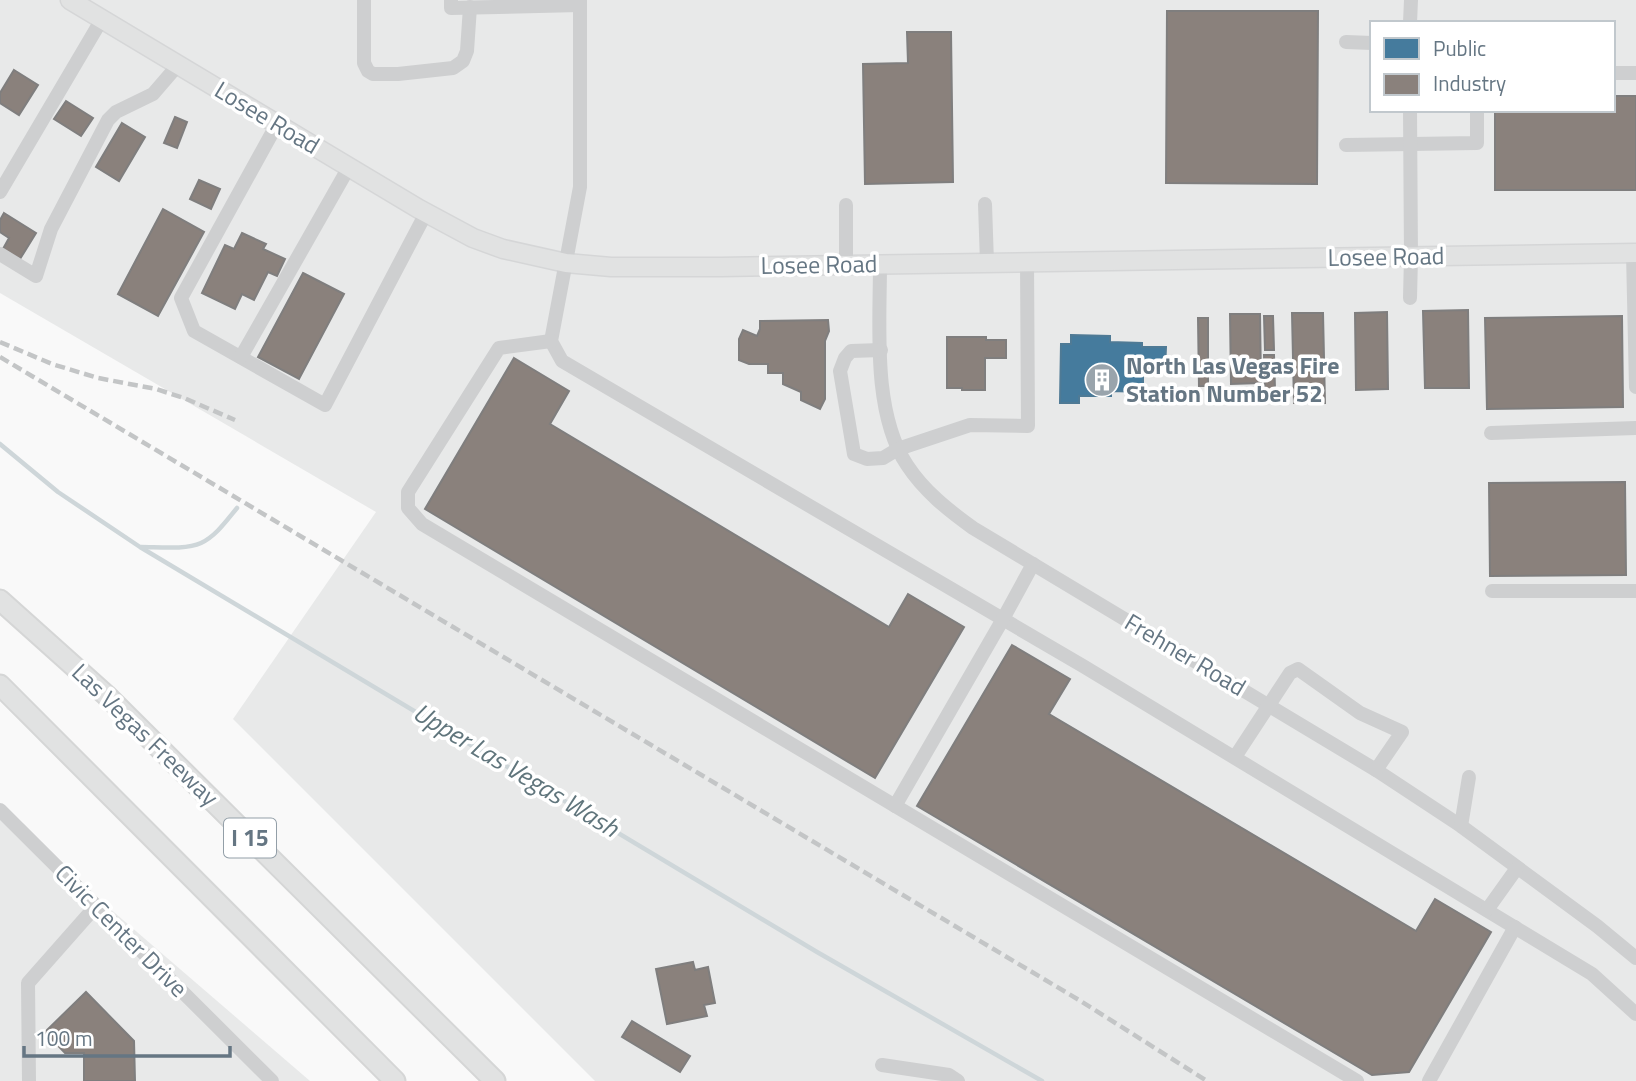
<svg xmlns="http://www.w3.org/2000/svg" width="1636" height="1081" font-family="'Titillium Web',sans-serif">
	<rect width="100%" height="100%" fill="#f9f9f9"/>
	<g fill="#e8e9e9" fill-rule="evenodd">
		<path d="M0 0H1636V1081H595L233 719 376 512 0 293ZM1372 23H1613V110H1372Z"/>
		<path d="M0 814 310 1081H0Z"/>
	</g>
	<path fill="#457b9d" stroke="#4f7a95" stroke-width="2" d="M1071 335 1110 336V342L1142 343V347H1166L1165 368H1143V392L1111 391V396H1079V403H1060L1061 344H1071Z"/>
	<g fill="#8a817c" stroke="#7f7e7e" stroke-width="2">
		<path d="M1167 11H1318L1317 184 1166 183Z"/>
		<path d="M907 32H951L953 182 865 184 863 64 908 63Z"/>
		<path d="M14 70 38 85 19 115 0 103V93Z"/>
		<path d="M1613 96H1636V190H1495V110H1613Z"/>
		<path d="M66 101 93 118 81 136 54 119Z"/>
		<path d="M175 117 187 122 177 148 164 143Z"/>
		<path d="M122 123 145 137 119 181 96 167Z"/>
		<path d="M199 180 220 189 211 209 190 199Z"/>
		<path d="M163 209 204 232 158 316 118 294Z"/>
		<path d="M4 213 36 233 20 259 3 249 9 238 0 232V220Z"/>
		<path d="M242 233 266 244 263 249 285 259 277 276 268 272 254 300 242 294 235 309 202 293 225 245 234 249Z"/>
		<path d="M303 273 344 294 299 379 258 357Z"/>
		<path d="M1468 310 1469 388H1425L1423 311Z"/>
		<path d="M1387 312 1388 389 1356 390 1355 313Z"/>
		<path d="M1292 313H1323L1325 403H1294Z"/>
		<path d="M1230 314H1260L1261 383 1231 384Z"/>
		<path d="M1264 316H1273L1274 350H1265Z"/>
		<path d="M1622 316 1623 407 1487 409 1485 318Z"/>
		<path d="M1198 318H1208V386H1199Z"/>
		<path d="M828 320 829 331 825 341V399L820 409 801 400V392L783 384V373H768V364H749L739 360V339L743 330 757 336 760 329V321Z"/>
		<path d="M947 337H986V340H1006V358H985V390H962V388H947Z"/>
		<path d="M1264 355H1274L1275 389 1265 390Z"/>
		<path d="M514 358 569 391 550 424 889 627 908 594 964 627 875 778 425 509Z"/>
		<path d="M1625 482 1626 575 1490 576 1489 483Z"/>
		<path d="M1012 645 1070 679 1049 714 1416 931 1435 899 1491 932 1409 1072 1372 1075 917 806Z"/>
		<path d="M693 962 695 970 708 967 715 1003 704 1005 707 1016 667 1024 656 969Z"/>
		<path d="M86 992 134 1041 135 1081H84V1053H65L45 1032Z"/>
		<path d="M632 1021 690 1056 680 1072 622 1037Z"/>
	</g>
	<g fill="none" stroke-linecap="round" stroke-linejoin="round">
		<g stroke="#ced6d9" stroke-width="4.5">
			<path d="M0 444 58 492 140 547 817 952 1042 1081"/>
			<path d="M141 547C158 547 186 550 201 543 216 536 227 520 237 508"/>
		</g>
		<g stroke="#d5d6d7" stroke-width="21">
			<path id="major" d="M70 0 419 209 473 238 503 249 566 263 611 267H721L1636 253"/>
		</g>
		<g stroke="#d5d6d6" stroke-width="23">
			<g id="highway">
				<path d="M0 600 106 695 495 1081"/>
				<path d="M0 685 395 1081"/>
			</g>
		</g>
		<g stroke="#cecfd0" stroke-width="14">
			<path d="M364 0V63L368 71 373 74H398L453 68 463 61 467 51 470 7"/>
			<path d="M451 0V8L580 5"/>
			<path d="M580 0V187L551 341 562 361 1083 666 1592 974 1636 1014"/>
			<path d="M1410 23 1411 0"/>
			<path d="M1346 42 1372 43"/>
			<path d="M1613 73H1636"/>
			<path d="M277 124 181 298 194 331 325 405 426 213"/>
			<path d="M1346 145 1477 143V110"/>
			<path d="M0 192 102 19"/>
			<path d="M985 204 987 263"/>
			<path d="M846 205V265"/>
			<path d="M1633 253 1636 387"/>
			<path d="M0 254 36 276 51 229 108 120 116 112 153 94 178 65"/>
			<path d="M880 264C880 325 872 412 907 465 924 491 948 510 973 528L1376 770 1461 826 1597 926 1636 958"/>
			<path d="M1410 298 1411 257 1410 110"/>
			<path d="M551 341 499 348 408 492V508L422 524 1357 1081"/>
			<path d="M881 350 851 351 845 358 840 371 854 454 867 459 883 458 898 449 970 425 1028 426 1027 262"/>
			<path d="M241 357 349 167"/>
			<path d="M1491 433 1636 428"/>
			<path d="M1492 591H1636"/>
			<path d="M1235 757 1290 673 1298 669 1360 713 1402 732 1376 770"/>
			<path d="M895 806 1003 619 1033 564"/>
			<path d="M0 810 272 1081"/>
			<path d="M1461 826 1469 777"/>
			<path d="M1487 910 1517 868"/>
			<path d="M882 1065 949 1075 958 1081"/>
			<path d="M29 1081 28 983 96 906"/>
			<path d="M1429 1081 1515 927"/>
		</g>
		<use href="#major" stroke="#e1e2e2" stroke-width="18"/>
		<use href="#highway" stroke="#e1e2e2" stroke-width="19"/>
		<g stroke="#c3c5c6" stroke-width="4.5" stroke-dasharray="10 5" stroke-linecap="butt">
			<path d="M0 342 52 364 98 378 156 389 184 398 235 420"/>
			<path d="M0 357 1079 1000 1207 1081"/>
		</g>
	</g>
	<defs>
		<g id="building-disc" transform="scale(1.75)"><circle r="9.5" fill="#99a4ac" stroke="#fff"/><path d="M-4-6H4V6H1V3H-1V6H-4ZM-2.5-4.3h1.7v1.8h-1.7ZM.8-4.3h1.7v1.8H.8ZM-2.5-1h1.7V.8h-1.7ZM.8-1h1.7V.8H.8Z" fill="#fff"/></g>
	</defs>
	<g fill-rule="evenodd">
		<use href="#building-disc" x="1102" y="380"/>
	</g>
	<g text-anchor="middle" stroke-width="7" stroke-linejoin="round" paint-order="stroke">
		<rect fill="#fff" stroke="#939fa8" stroke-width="2" x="224" y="818.5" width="52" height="39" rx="5"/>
		<g font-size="23" font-weight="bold" fill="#657683">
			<text x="250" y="846">I 15</text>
		</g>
		<g font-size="24" fill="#657683" stroke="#fff">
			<text transform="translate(267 118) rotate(31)" y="8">Losee Road</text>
			<text transform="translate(1386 257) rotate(-1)" y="8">Losee Road</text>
			<text transform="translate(819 265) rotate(-1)" y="8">Losee Road</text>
			<text transform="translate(1185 655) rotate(31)" y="8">Frehner Road</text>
			<text transform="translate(145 735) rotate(44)" y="8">Las Vegas Freeway</text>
			<text transform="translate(121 931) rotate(45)" y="8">Civic Center Drive</text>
		</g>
		<g font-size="24" font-weight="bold" fill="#657683" stroke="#fff" text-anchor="start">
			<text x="1126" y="374">North Las Vegas Fire<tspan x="1126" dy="28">Station Number 52</tspan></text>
		</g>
		<g font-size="26" font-style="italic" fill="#60757c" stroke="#fff">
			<text transform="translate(516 770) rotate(31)" y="9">Upper Las Vegas Wash</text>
		</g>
	</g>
	<rect x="1370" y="21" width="245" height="91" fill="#ffffff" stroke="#c1c8cd" stroke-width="2"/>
	<rect x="1384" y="38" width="35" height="21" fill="#457b9d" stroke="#c1c8cd" stroke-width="2"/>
	<text x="1433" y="56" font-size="21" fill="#657683">Public</text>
	<rect x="1384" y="74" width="35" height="21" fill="#8a817c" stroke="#c1c8cd" stroke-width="2"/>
	<text x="1433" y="91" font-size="21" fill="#657683">Industry</text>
	<path d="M24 1046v10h206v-10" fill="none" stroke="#657683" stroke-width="3.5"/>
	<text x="35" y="1046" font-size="21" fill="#657683" stroke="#ffffff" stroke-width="5" paint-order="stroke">100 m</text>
</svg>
